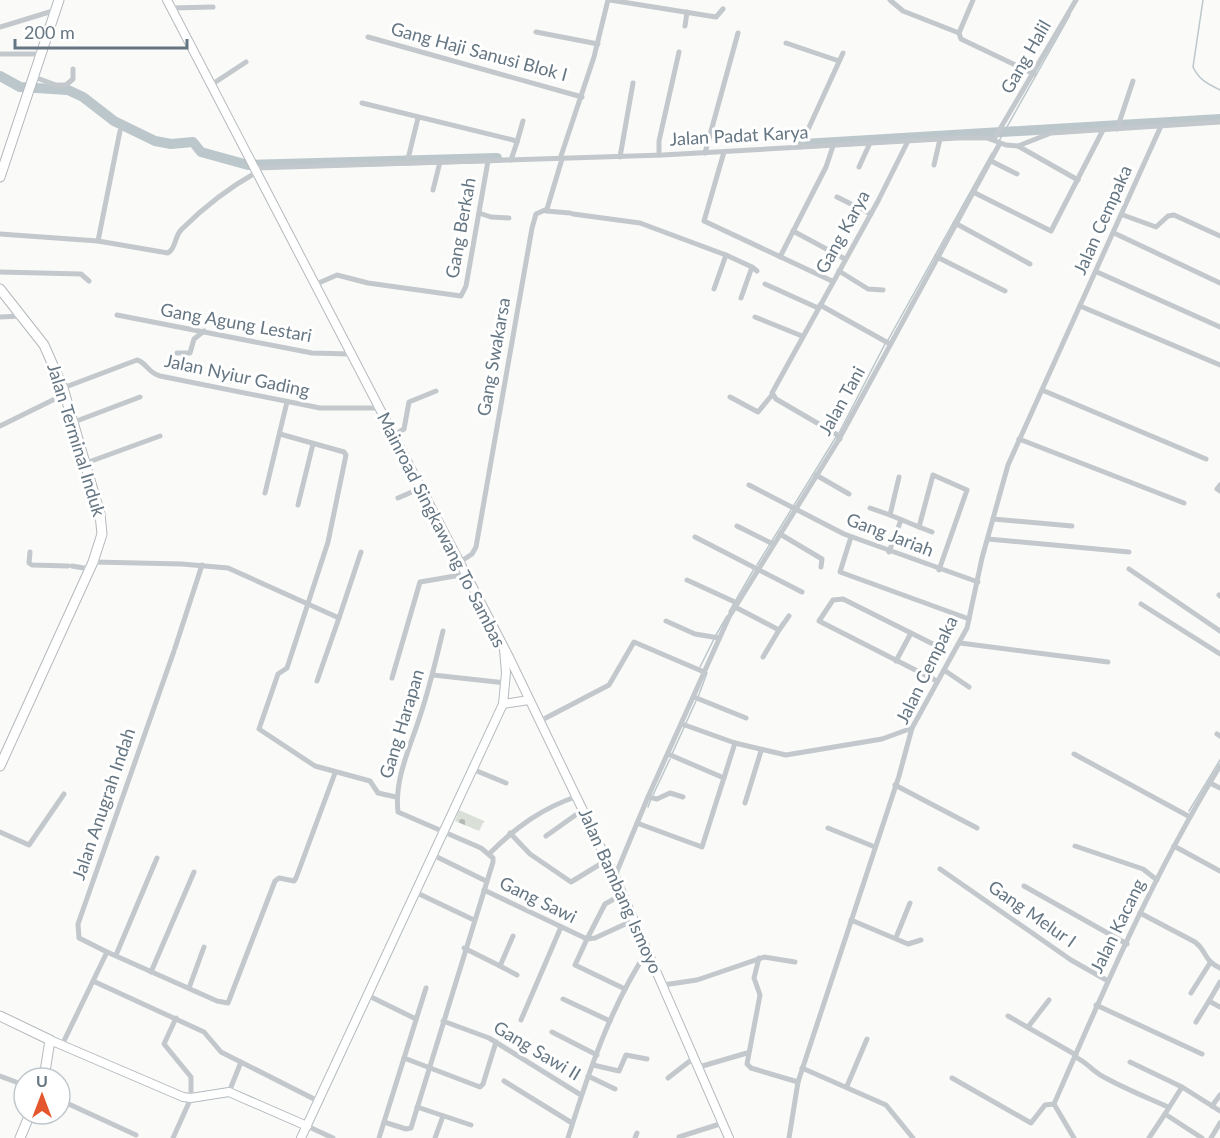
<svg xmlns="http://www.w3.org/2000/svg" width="1220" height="1138" font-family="Lato,sans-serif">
	<defs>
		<pattern id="cemetery-stones" width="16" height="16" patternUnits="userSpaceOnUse" patternTransform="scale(1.5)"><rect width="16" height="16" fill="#dadfd7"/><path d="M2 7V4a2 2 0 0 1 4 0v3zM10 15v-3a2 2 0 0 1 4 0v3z" fill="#b4b9b4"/></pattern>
	</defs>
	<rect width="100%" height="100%" fill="#fafaf8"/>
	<path fill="url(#cemetery-stones)" d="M459 810 484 821 479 831 455 821Z"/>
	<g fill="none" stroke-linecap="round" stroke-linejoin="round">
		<g stroke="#bbc7cb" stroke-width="1.5">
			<path d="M1203 0 1193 67C1199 80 1208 84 1220 90"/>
			<path d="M999 141 1070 15"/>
			<path d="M888 340 992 153"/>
			<path d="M839 433 885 344"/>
			<path d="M757 565 836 437"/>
			<path d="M729 612 754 569"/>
			<path d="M716 635 727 616"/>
			<path d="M700 667 714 639"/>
			<path d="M698 697 707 673 705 672"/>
			<path d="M672 754 696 701"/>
			<path d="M653 795 670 759"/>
			<path d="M648 807 651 799"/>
			<path d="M1189 811 1220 760"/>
		</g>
		<g stroke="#bbc7cb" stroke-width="10">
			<path d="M0 76 20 87 68 90 83 97 114 121 155 141 171 144 193 142 201 152 248 165 497 158"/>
			<path d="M803 144 1220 119"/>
		</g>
		<g stroke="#b3babf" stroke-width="10">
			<g id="secondary">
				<path d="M50 1040 183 1097 191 1098 229 1092 307 1126"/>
				<path d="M301 1138 503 704 506 673 504 649"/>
			</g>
		</g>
		<g stroke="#b5babe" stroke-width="10">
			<g id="primary">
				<path d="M167 0 508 655 615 877 729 1138"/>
				<path d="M503 704 529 700"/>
			</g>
		</g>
		<g stroke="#b4b9bd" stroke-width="11">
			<g id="highway">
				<path d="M0 177 59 0"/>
				<path d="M0 289 44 345 63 388 100 514 102 534 93 562 0 766"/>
				<path d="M0 1016 50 1040 44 1078"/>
				<path d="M20 1138 30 1114"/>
			</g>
		</g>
		<g stroke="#c3c8cc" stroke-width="5">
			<path d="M610 0 716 17 723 9"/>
			<path d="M890 0 903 11 959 33"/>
			<path d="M973 0 959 33 961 39 1034 74"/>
			<path d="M171 8 213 7"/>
			<path d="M685 26 687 12"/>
			<path d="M0 27 56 10"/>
			<path d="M536 32 598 44"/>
			<path d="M368 37 582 97"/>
			<path d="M786 43 839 61"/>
			<path d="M0 54H42"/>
			<path d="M34 77 56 85H66L73 79V69"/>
			<path d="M211 85 246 62"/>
			<path d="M362 103 513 140 517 142 511 160"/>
			<path d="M1117 129 1133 81"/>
			<path d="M994 139 1076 0"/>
			<path d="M517 142 523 121"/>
			<path d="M1018 146 1078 180"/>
			<path d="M800 147 843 53"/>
			<path d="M724 152 704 221 832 281"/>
			<path d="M705 153 738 33"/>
			<path d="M659 155V141L679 52"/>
			<path d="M620 157 633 83"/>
			<path d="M560 159 594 57 608 0"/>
			<path d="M991 161 1017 174"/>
			<path d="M407 163 418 118"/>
			<path d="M934 165 940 139"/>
			<path d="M859 167 870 143"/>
			<path d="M255 168 663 155 958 138H987L1006 145 1018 146 1051 133 1220 122"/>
			<path d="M433 190 440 162"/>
			<path d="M973 192 1051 231 1103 130"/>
			<path d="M837 197 871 214"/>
			<path d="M546 211 570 213"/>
			<path d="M479 213 491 217 509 218"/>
			<path d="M573 214 640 223 726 255 752 267 757 271"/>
			<path d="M1123 215 1156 227 1168 216 1174 215 1220 236"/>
			<path d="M955 223 1030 264"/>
			<path d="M793 231 845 259"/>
			<path d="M1114 233 1220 283"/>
			<path d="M0 234 98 241 168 253C177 247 174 236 182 229 204 207 230 187 257 172"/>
			<path d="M98 241 120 131"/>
			<path d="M780 257 826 167 833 146"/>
			<path d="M937 257 1005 291"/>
			<path d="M839 271 868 289 883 290"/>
			<path d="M0 272 81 274 89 281"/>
			<path d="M1097 272 1220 327"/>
			<path d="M765 284 818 308"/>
			<path d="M314 285 337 275 368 283 461 296 466 286 488 161"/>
			<path d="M714 289 726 255"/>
			<path d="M741 298 752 267"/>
			<path d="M820 305 890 344"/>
			<path d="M1080 306 1220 365"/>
			<path d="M117 315 312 353 350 354"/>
			<path d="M0 317 21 316"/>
			<path d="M755 317 802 336"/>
			<path d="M177 353H190L194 339 204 331"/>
			<path d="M63 388 137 360C147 363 148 373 160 376L320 408H380"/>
			<path d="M1042 390 1206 459"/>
			<path d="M730 397 758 412 772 395"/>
			<path d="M74 422 140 397"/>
			<path d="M0 426 65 394"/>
			<path d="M280 434 344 452 346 455 328 542 287 668 278 674 259 729 315 766 370 781 378 793 396 797"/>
			<path d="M394 435 404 429 409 402 436 391"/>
			<path d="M840 439 836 434 776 399 772 393 878 201 908 141"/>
			<path d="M1019 439 1184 503"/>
			<path d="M86 463 160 436"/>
			<path d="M816 475 849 494"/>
			<path d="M899 477 890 515 919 527"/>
			<path d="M749 485 844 534 978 582"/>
			<path d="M1220 485 1217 489 1220 491"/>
			<path d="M265 493 287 402"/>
			<path d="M398 498 421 488"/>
			<path d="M298 505 313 444"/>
			<path d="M870 508 890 515"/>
			<path d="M993 519 1072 526"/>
			<path d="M737 526 773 544"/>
			<path d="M932 532 919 527 933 475 967 490 939 570"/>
			<path d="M780 534 822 559 821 567"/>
			<path d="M695 537 802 592"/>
			<path d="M851 537 840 572 969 619"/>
			<path d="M988 539 1129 552"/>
			<path d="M30 552 29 563 32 565 68 566"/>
			<path d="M889 552 901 520"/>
			<path d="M93 562 182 564 228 568 339 618 361 552"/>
			<path d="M460 562 472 554 476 547 532 228 536 214 547 209 562 159"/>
			<path d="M72 566 90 569"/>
			<path d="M1129 569 1220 631"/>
			<path d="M687 580 737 603"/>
			<path d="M1219 595 1220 596"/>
			<path d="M1141 604 1220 654"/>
			<path d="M735 607 779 630 789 616"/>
			<path d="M666 621 695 634 719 638"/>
			<path d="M960 643 1108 662"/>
			<path d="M175 648 202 565"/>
			<path d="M763 657 779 630"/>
			<path d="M896 661 911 633"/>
			<path d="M944 670 969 687"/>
			<path d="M433 675 506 683"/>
			<path d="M392 678 420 582 467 574"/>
			<path d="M317 681 339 618"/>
			<path d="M937 681 819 621 833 600 843 599 939 647"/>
			<path d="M694 697 746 718"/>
			<path d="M540 721 609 685 634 642 704 672"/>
			<path d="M682 724 735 743 786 755 882 739 912 728"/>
			<path d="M1217 734 1220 736"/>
			<path d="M668 754 724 778"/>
			<path d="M1074 754 1190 817"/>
			<path d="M472 769 506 783"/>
			<path d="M1210 783 1220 788"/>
			<path d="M895 785 977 828"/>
			<path d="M648 797 657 799 670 793 683 797"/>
			<path d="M745 803 761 751"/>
			<path d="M637 823 702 847 735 743"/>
			<path d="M828 828 875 847"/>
			<path d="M0 832 29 845 64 794"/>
			<path d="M510 833 530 854 571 882 607 860"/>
			<path d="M546 836 584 809"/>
			<path d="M1075 846 1143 869 1157 880"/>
			<path d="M1174 846 1220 871"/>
			<path d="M489 854C516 827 542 808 578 796"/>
			<path d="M433 855 484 880"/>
			<path d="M940 869 1071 960 1108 981"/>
			<path d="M615 876 648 797 729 617 838 441 1000 143"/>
			<path d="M1024 886 1127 944"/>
			<path d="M484 890 587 939 605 904 623 894"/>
			<path d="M415 892 474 920"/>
			<path d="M1140 913 1195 942C1208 952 1202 959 1220 968"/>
			<path d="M851 920 908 944 921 940"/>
			<path d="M897 935 910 903"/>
			<path d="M464 948 500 966 513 936"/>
			<path d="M107 952 79 938 78 924 174 651"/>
			<path d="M116 955 157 858"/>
			<path d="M759 958 754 978 760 995 747 1064 751 1068 798 1082"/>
			<path d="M500 966 517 975"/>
			<path d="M151 972 194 872"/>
			<path d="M93 981 107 952 217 1001 228 1003 275 881 279 878 294 881 296 878 335 773"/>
			<path d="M1220 982 1209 1001 1220 1007"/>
			<path d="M663 985 697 980 764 957 795 962"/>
			<path d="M189 988 204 947"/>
			<path d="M625 989 575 965 587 939 595 938 634 920"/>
			<path d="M1191 993 1210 963"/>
			<path d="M367 995 416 1019"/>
			<path d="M563 999 610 1021"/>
			<path d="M1096 1005 1202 1054"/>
			<path d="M1008 1016 1076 1055"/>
			<path d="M521 1020 561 927"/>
			<path d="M443 1021 489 1038 581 1095"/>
			<path d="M1196 1022 1209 1001"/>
			<path d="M1028 1027 1049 1000"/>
			<path d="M552 1032 597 1055"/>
			<path d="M62 1045 93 981 204 1032 221 1052 318 1101"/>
			<path d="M1075 1057C1087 1062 1091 1070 1102 1076 1123 1088 1146 1097 1168 1107"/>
			<path d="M404 1058 480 1087 483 1084 496 1042"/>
			<path d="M1130 1062 1182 1087 1220 1111"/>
			<path d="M593 1065 619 1071 626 1055 647 1059"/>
			<path d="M699 1067 747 1053"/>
			<path d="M802 1068 886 1105 913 1138"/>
			<path d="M0 1076 16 1082"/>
			<path d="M588 1076 615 1089"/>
			<path d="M668 1078 695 1057"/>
			<path d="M952 1078 1031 1123 1045 1105 1054 1104"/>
			<path d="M504 1081 572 1123"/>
			<path d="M847 1086 867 1039"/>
			<path d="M1182 1087 1165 1114 1202 1138"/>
			<path d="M229 1092 241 1062"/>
			<path d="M60 1100 136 1135"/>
			<path d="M1054 1104C1104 989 1154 873 1220 766"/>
			<path d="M1054 1104 1074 1138"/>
			<path d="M1212 1106 1220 1095"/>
			<path d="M417 1107 471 1125"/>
			<path d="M384 1122 406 1129 411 1128 493 862V858L481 848 398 812C394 778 411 746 421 713 430 686 436 659 443 631"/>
			<path d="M307 1126 333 1138"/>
			<path d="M679 1137 723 1123"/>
			<path d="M173 1138 191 1098V1077L164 1044 176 1018"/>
			<path d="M379 1138 426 988"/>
			<path d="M435 1138 443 1116"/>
			<path d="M568 1138C588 1074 610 1007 648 950"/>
			<path d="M635 1138 637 1133"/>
			<path d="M789 1138 798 1082 899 776 912 728 967 628 982 558 1008 465 1161 126"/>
			<path d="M1149 1138 1165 1114"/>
			<path d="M1211 1138 1220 1123"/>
		</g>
		<use href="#secondary" stroke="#fff" stroke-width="8"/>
		<use href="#primary" stroke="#fff" stroke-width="8"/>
		<use href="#highway" stroke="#fff" stroke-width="9"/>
	</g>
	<g text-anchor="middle" stroke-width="6" stroke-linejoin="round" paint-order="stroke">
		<g font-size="18" fill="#657683" stroke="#fff">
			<text transform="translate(479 52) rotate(15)" y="6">Gang Haji Sanusi Blok I</text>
			<text transform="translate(1026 57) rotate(-60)" y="6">Gang Halil</text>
			<text transform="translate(739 136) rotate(-3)" y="6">Jalan Padat Karya</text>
			<text transform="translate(1103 220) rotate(-66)" y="6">Jalan Cempaka</text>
			<text transform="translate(461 228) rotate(-80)" y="6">Gang Berkah</text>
			<text transform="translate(843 232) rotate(-61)" y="6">Gang Karya</text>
			<text transform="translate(236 323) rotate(10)" y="6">Gang Agung Lestari</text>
			<text transform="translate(494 357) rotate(-80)" y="6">Gang Swakarsa</text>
			<text transform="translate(237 376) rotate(12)" y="6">Jalan Nyiur Gading</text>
			<text transform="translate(842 401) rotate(-61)" y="6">Jalan Tani</text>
			<text transform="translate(76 440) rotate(73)" y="6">Jalan Terminal Induk</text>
			<text transform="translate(441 530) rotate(63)" y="6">Mainroad Singkawang To Sambas</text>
			<text transform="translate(890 535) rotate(21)" y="6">Gang Jariah</text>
			<text transform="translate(927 670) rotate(-64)" y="6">Jalan Cempaka</text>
			<text transform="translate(402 724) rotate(-73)" y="6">Gang Harapan</text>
			<text transform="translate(104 804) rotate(-71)" y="6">Jalan Anugrah Indah</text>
			<text transform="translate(620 891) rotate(66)" y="6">Jalan Bambang Ismoyo</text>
			<text transform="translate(538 900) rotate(26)" y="6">Gang Sawi</text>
			<text transform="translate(1032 914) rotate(35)" y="6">Gang Melur I</text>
			<text transform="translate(1118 926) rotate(-64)" y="6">Jalan Kacang</text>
			<text transform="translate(537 1051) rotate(31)" y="6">Gang Sawi II</text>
		</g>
	</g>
	<g transform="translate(42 1096)"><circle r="28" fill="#ffffff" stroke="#c1c8cd" stroke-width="1.5"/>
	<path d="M0-4.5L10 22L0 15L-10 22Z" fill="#e4572e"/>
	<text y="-9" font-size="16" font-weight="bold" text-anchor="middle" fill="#657683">U</text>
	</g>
	<path d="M15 39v9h172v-9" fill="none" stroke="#657683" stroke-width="3"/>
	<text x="24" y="39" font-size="18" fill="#657683" stroke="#ffffff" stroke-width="4.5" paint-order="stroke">200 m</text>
</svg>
